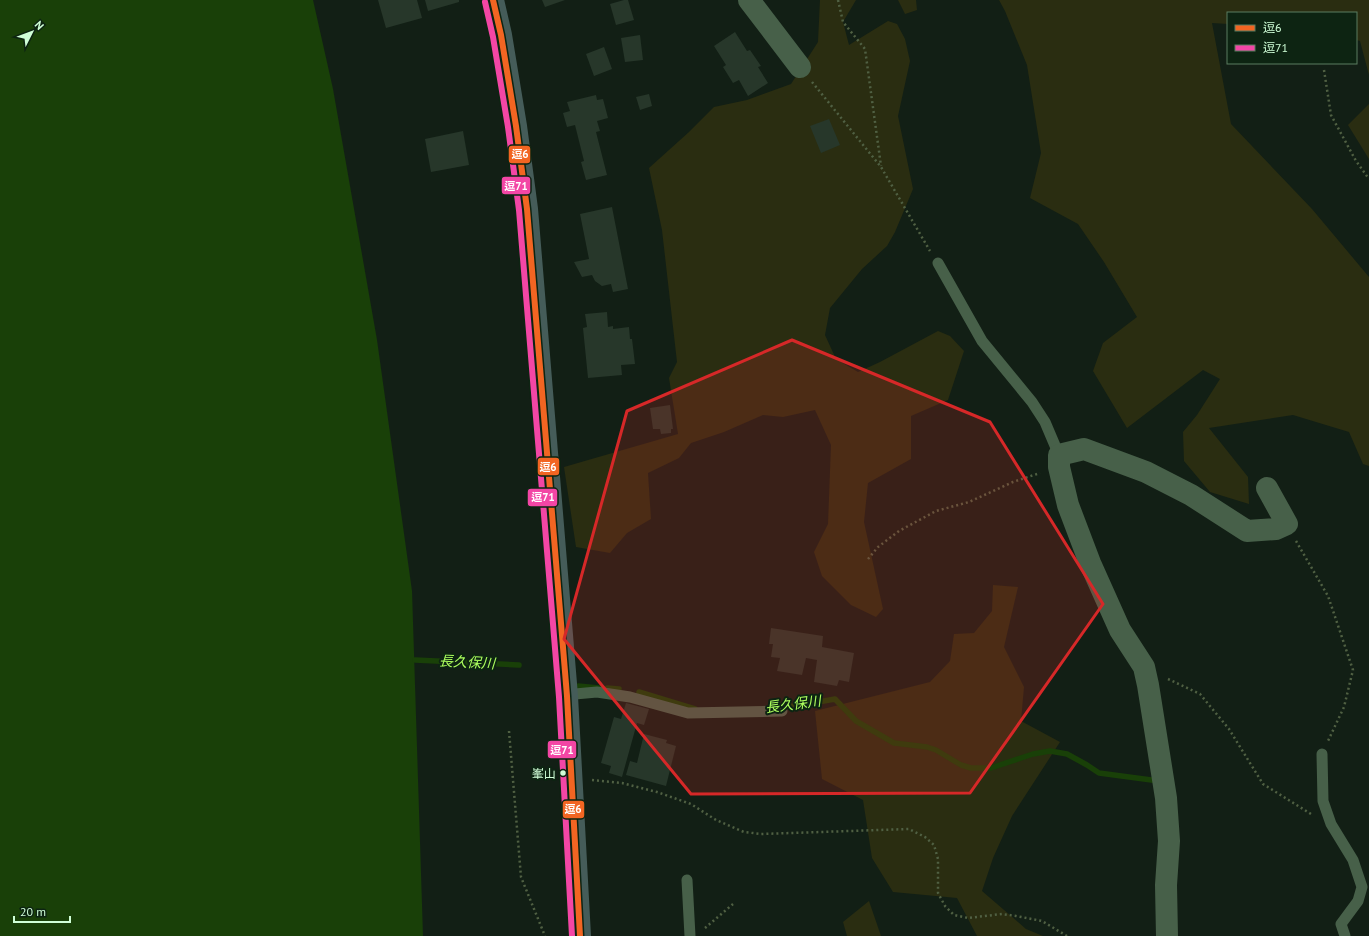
<svg xmlns="http://www.w3.org/2000/svg" width="1369" height="936" font-family="'PT Sans','Noto Sans JP',sans-serif">
	<rect width="100%" height="100%" fill="#121f15"/>
	<g fill="#2a2d11">
		<path d="M820 0H856L843 22 849 45 888 21 897 24 905 39 910 61 898 116 913 189 895 232 887 246 862 269 830 308 825 335 836 359 858 372 880 362 938 331 950 336 964 351 948 400 911 416V459L868 483 864 522 883 609 876 617 851 605 822 576 814 552 828 524 831 445 815 410 783 417 763 415 724 432 691 443 679 458 648 473 651 519 627 533 610 553 576 547 564 467 678 434 669 378 677 362 662 230 649 168 689 132 714 107 747 100 791 84 818 42Z"/>
		<path d="M898 0H916L917 10 905 14Z"/>
		<path d="M999 0H1369V75L1360 41 1356 40V13H1228V24L1212 23 1231 124 1312 209 1369 277V466L1363 464 1349 432 1293 415 1209 428 1248 477 1249 504 1210 492 1184 461 1183 432 1197 415 1220 379 1203 370 1127 428 1093 371 1103 343 1137 317 1104 262 1078 224 1030 198 1041 153 1027 65 1005 11Z"/>
		<path d="M1369 104V159L1348 125Z"/>
		<path d="M993 585 1018 587 1004 647 1024 687 1021 721 1060 742 1012 816 993 858 982 891 1026 929 1043 936H977L957 898 893 892 872 858 863 800 822 779 815 711 930 682 950 661 954 634 974 633 992 611Z"/>
		<path d="M869 901 881 936H847L843 922Z"/>
	</g>
	<path fill="#194008" d="M0 0H313L333 89 377 340 412 591 423 936H0Z"/>
	<g fill="none" stroke-linecap="round" stroke-linejoin="round">
		<g stroke="#194008" stroke-width="5.5">
			<path d="M415 660 519 665"/>
			<path d="M578 686 599 688"/>
			<path d="M607 688 619 689"/>
			<path d="M639 692 695 709"/>
			<path d="M780 707 796 706 835 699 856 721 894 743 927 747 936 750 961 765 971 768H991L1033 754 1050 751 1067 754 1087 765 1099 773 1159 781"/>
		</g>
	</g>
	<g fill="#27372a">
		<path d="M378 0H417L422 18 386 28Z"/>
		<path d="M425 0H459V2L428 11Z"/>
		<path d="M542 0H565L545 7Z"/>
		<path d="M624 0H628L634 20 616 25 610 4Z"/>
		<path d="M735 32 747 51 750 50 761 66 758 67 768 83 748 96 739 80 733 83 723 67 726 65 714 46Z"/>
		<path d="M640 35 643 60 625 62 621 38Z"/>
		<path d="M604 47 612 69 594 76 586 54Z"/>
		<path d="M649 94 652 106 640 110 636 97Z"/>
		<path d="M596 95 597 100 603 99 608 118 597 121 600 131 596 132 607 175 586 180 581 162 584 161 575 125 567 127 563 113 570 111 567 102Z"/>
		<path d="M829 119 840 145 821 153 810 126Z"/>
		<path d="M463 131 469 165 431 172 425 139Z"/>
		<path d="M612 207 628 289 613 292 611 284 602 286 595 281 592 275 582 277 574 262 589 259 580 214Z"/>
		<path d="M607 312 608 327 613 326V329L629 327 630 339H632L635 364 621 365 622 375 588 378 583 328 587 327 585 314Z"/>
		<path d="M670 405 673 429H671V433L661 434 660 429H653L650 408Z"/>
		<path d="M771 628 823 636 822 647 854 653 849 682 839 680 837 686 814 682 817 660 806 658 802 675 777 671 780 658 771 657 773 644H769Z"/>
		<path d="M626 703 649 709 644 725 637 723 622 777 609 773 611 766 601 763 614 717 621 719Z"/>
		<path d="M644 734 667 740 666 743 676 746 666 786 626 775 630 761 637 763Z"/>
	</g>
	<g fill="none" stroke-linecap="round" stroke-linejoin="round">
		<g stroke="#506043" stroke-width="2.5" stroke-dasharray="2 3" stroke-linecap="butt">
			<path d="M838 0 843 22 865 49 881 166"/>
			<path d="M1324 70 1331 115 1356 161 1369 179"/>
			<path d="M812 82 881 167 930 251"/>
			<path d="M1296 541 1328 596 1353 670 1344 707 1328 741"/>
			<path d="M868 559 878 547 899 531 936 511 969 502 1013 482 1040 473"/>
			<path d="M1168 679 1200 694 1229 729 1263 784 1311 814"/>
			<path d="M509 731 521 877 545 936"/>
			<path d="M592 780 622 783 657 792 691 804 716 820 744 832 761 834 909 829 925 837 934 845 938 859V893L945 906 954 915 968 918 1002 914 1016 916 1042 921 1067 936"/>
			<path d="M705 928 733 904"/>
		</g>
		<g stroke="#476049" stroke-width="11">
			<path d="M938 263 982 341 1032 402 1045 422 1059 455"/>
			<path d="M567 696 575 694 597 692 630 697 688 713 782 711"/>
			<path d="M1322 754 1323 801 1331 824 1353 860 1362 887 1358 901 1341 924 1345 936"/>
			<path d="M687 880 690 936"/>
		</g>
		<g stroke="#476049" stroke-width="22">
			<path d="M749 0 800 67"/>
			<path d="M1167 936 1166 885 1169 841 1166 798 1148 685 1144 667 1120 630 1090 563 1068 505 1059 467V455L1084 449 1146 472 1191 495 1247 531 1276 529 1287 524 1267 488"/>
		</g>
		<path stroke="#455c59" stroke-width="22" d="M493 0 501 35 516 126 527 209 567 696 580 936"/>
		<g stroke="#0d2412" stroke-width="9">
			<path id="bus-1" d="M493 0 501 35 516 126 527 209 567 696 580 936"/>
		</g>
		<g stroke="#0d2412" stroke-width="9">
			<path id="bus-2" d="M485 2 493 37 508 127 519 210 559 697 572 936"/>
		</g>
		<use href="#bus-1" stroke="#f26522" stroke-width="6"/>
		<use href="#bus-2" stroke="#f346a5" stroke-width="6"/>
	</g>
	<path fill="#d62828" fill-opacity="0.2" stroke="#d62828" stroke-width="3" stroke-linejoin="round" d="M792 340 990 422 1103 604 970 793 691 794 564 639 627 411Z"/>
	<circle fill="#d0ffd8" stroke="#0d2412" stroke-width="1.5" cx="563" cy="773" r="3.5"/>
	<g text-anchor="middle" stroke-width="4" stroke-linejoin="round" paint-order="stroke">
		<g font-size="12" fill="#d0ffd8" stroke="#0d2412" text-anchor="end">
			<text x="556" y="778">峯山</text>
		</g>
		<g font-size="14" font-style="italic" fill="#adff5e" stroke="#0d2412">
			<text transform="translate(467 662) rotate(3)" y="5">長久保川</text>
			<text transform="translate(793 704) rotate(-7)" y="5">長久保川</text>
		</g>
	</g>
	<g stroke="#0d2412" stroke-width="1.5">
		<rect x="508" y="145" width="23" height="19" rx="4" fill="#f26522"/>
		<rect x="501" y="176" width="30" height="19" rx="4" fill="#f346a5"/>
		<rect x="537" y="457" width="23" height="19" rx="4" fill="#f26522"/>
		<rect x="527" y="488" width="31" height="19" rx="4" fill="#f346a5"/>
		<rect x="547" y="740" width="30" height="19" rx="4" fill="#f346a5"/>
		<rect x="562" y="800" width="23" height="19" rx="4" fill="#f26522"/>
	</g>
	<g font-size="11" text-anchor="middle" font-weight="bold" fill="#fff">
		<text x="520" y="158">逗6</text>
		<text x="516" y="190">逗71</text>
		<text x="548" y="471">逗6</text>
		<text x="543" y="501">逗71</text>
		<text x="562" y="754">逗71</text>
		<text x="573" y="813">逗6</text>
	</g>
	<rect x="1227" y="12" width="130" height="52" fill="#0d2412" stroke="#5b7c61"/>
	<rect x="1235" y="25" width="20" height="6" fill="#f26522" stroke="#5b7c61"/>
	<text x="1263" y="32" font-size="12" fill="#d0ffd8">逗6</text>
	<rect x="1235" y="45" width="20" height="6" fill="#f346a5" stroke="#5b7c61"/>
	<text x="1263" y="52" font-size="12" fill="#d0ffd8">逗71</text>
	<g transform="translate(32 32) rotate(48)" stroke="#0d2412" stroke-width="3" paint-order="stroke">
	<path d="M0-3L7 15L0 10L-7 15Z" fill="#d0ffd8"/>
	<text y="-6" font-size="11" font-weight="bold" text-anchor="middle" fill="#d0ffd8">N</text>
	</g>
	<path d="M14 916v6h56v-6" fill="none" stroke="#d0ffd8" stroke-width="2"/>
	<text x="20" y="916" font-size="12" fill="#d0ffd8" stroke="#0d2412" stroke-width="3" paint-order="stroke">20 m</text>
</svg>
